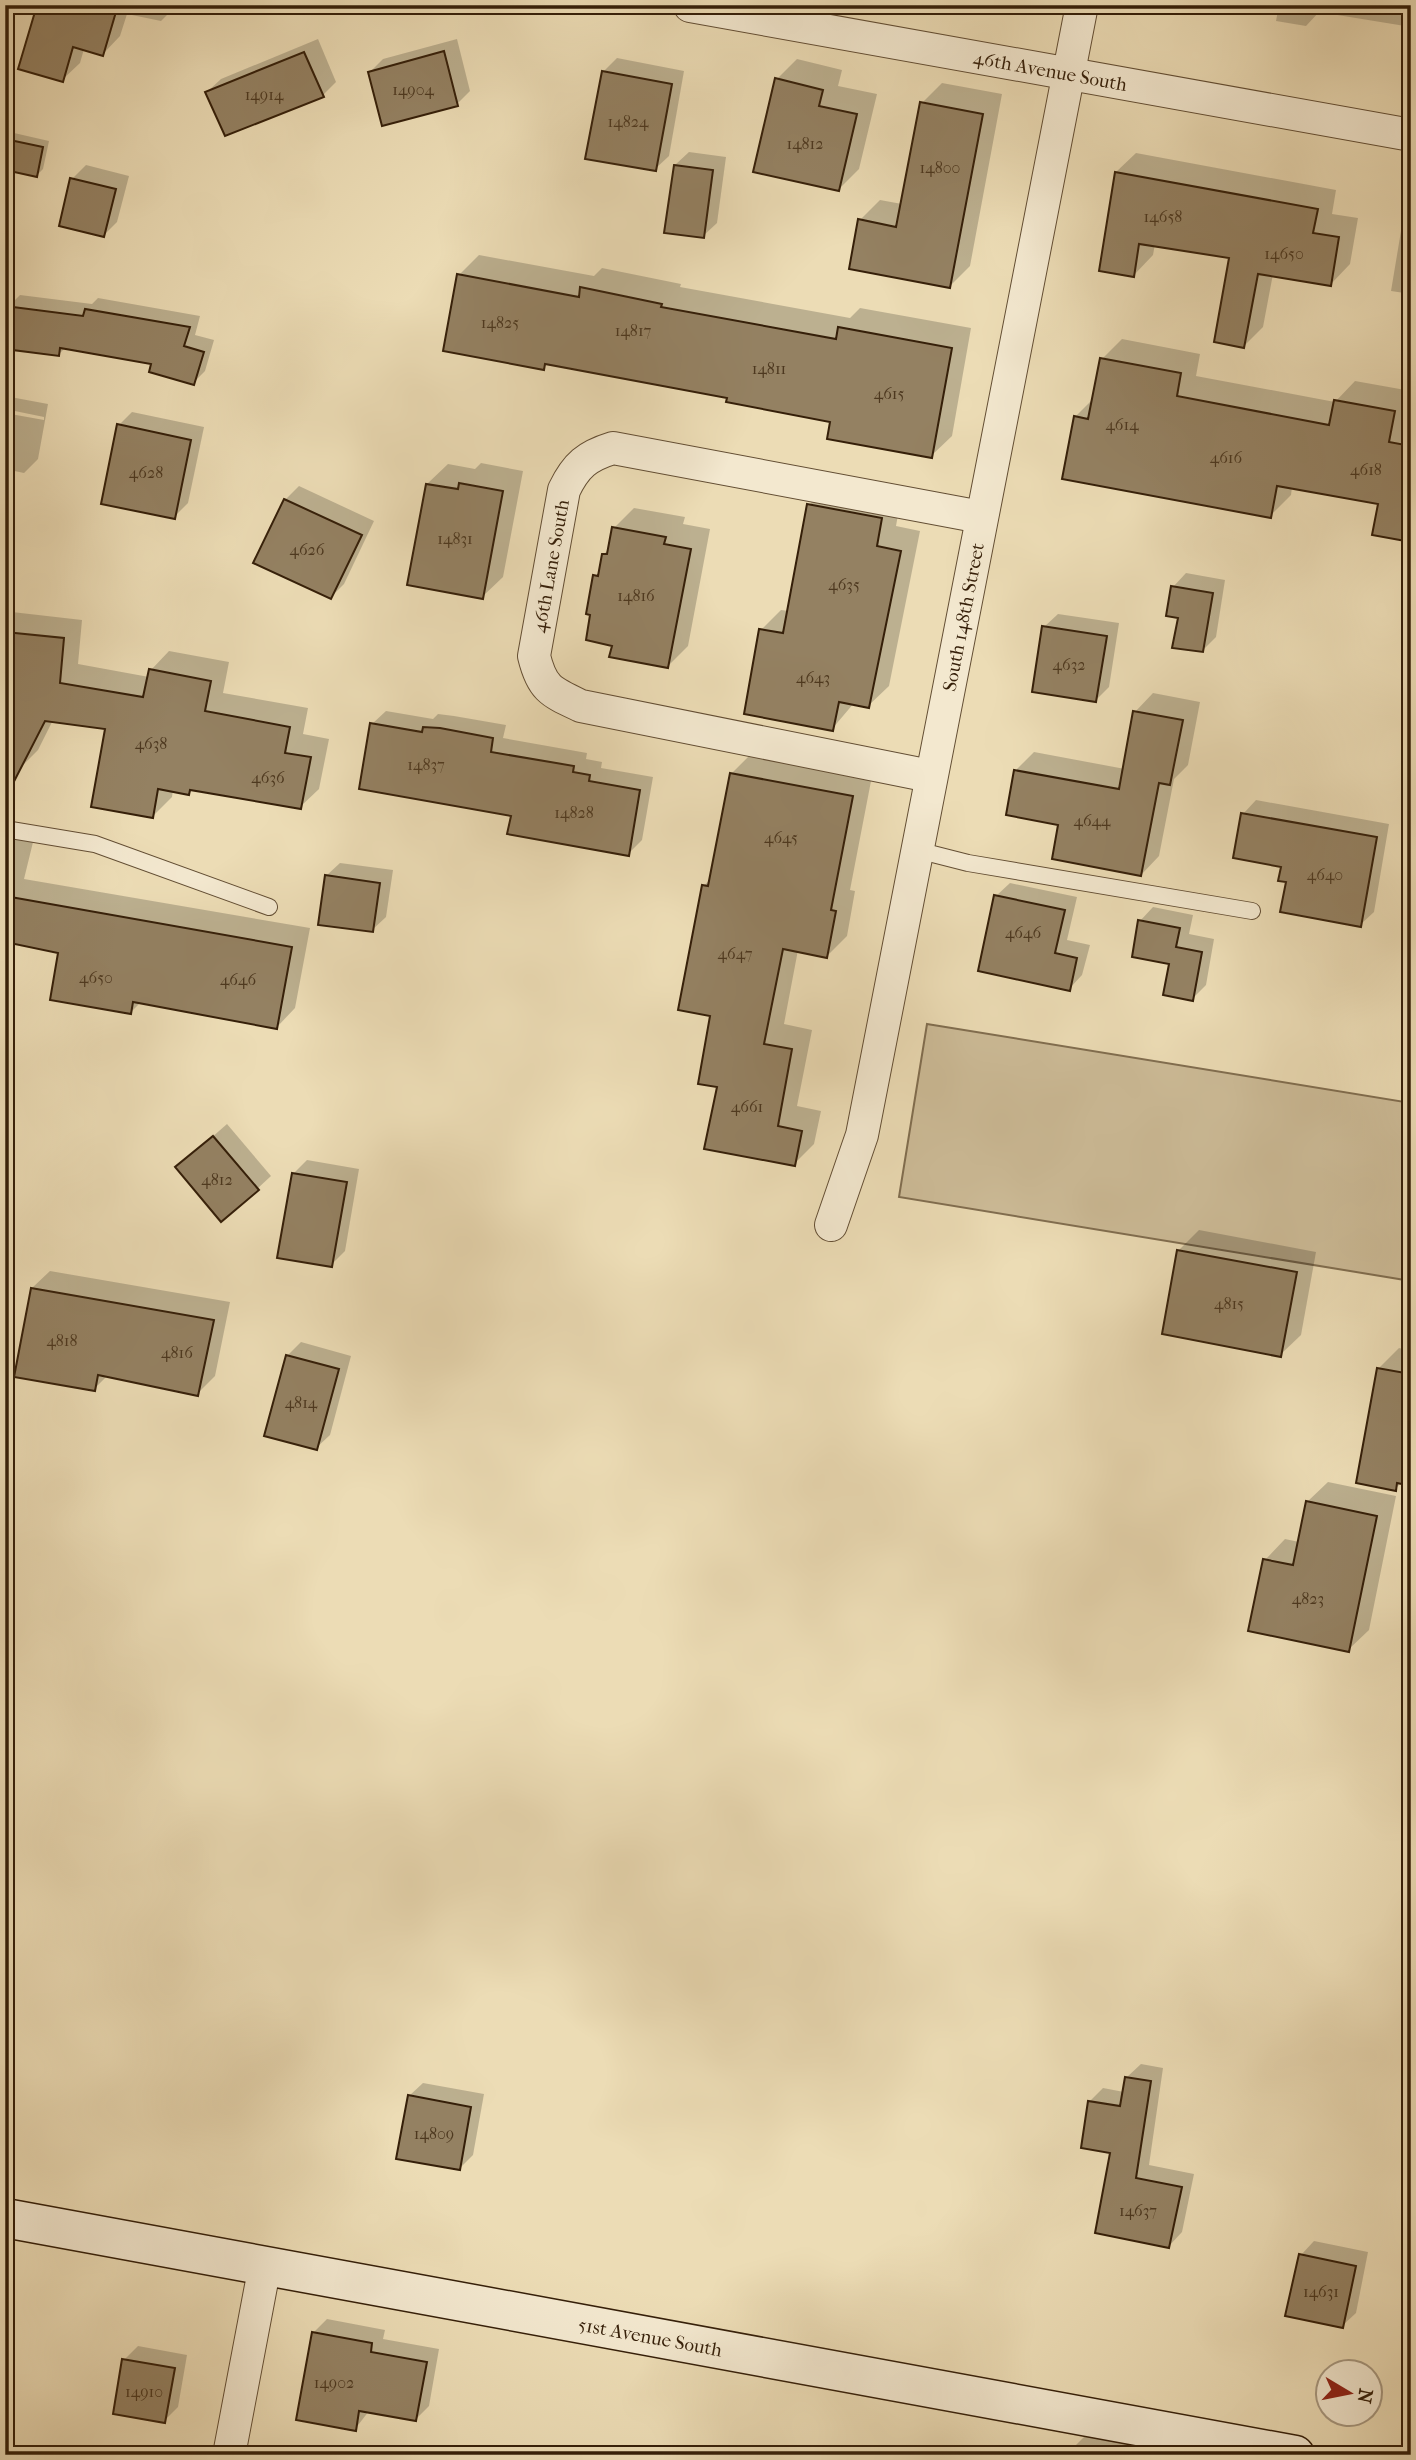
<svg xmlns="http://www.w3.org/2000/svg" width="1416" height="2460" font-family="'IM FELL French Canon',serif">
	<rect width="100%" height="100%" fill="#ecdcb5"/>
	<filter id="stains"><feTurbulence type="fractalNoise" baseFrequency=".00286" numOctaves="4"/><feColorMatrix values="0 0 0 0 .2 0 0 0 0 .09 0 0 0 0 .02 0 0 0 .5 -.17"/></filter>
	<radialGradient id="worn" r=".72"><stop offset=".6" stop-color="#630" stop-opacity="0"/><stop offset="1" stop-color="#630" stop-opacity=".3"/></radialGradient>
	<path fill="#cdbc98" stroke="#816e50" stroke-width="2" d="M927 1024 1411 1103V1281L899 1197Z"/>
	<g fill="#0003">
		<path d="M39 5H177L161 21 127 14 120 36 103 54 84 49 80 63 62 80Z"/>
		<path d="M1279 5H1411V27L1319 12 1306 26 1276 21Z"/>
		<path d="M318 39 336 82 323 95 207 92 221 79Z"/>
		<path d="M457 39 470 91 457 104 370 72 383 59Z"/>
		<path d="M617 58 684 71 669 156 655 169 603 72Z"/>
		<path d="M797 59 842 70 838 86 877 94 859 169 839 189 777 79Z"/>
		<path d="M942 83 1002 94 970 266 950 286 860 220 880 200 902 204 922 103Z"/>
		<path d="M14 133 49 141 43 169 37 175 12 170 5 193V150L7 140Z"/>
		<path d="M689 152 726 157 717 223 703 236 675 165Z"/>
		<path d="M1136 153 1336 190 1332 214 1358 218 1350 264 1331 284 1273 274 1263 327 1244 346 1231 257 1155 244 1153 255 1134 275 1116 172Z"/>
		<path d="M86 165 129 176 117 222 104 235 72 179Z"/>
		<path d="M1411 196V294L1391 291 1406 201Z"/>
		<path d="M479 255 594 276 602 268 681 284 680 287 850 318 860 308 971 328 952 436 931 456 832 420 729 397 548 363 543 368 459 275Z"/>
		<path d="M20 295 92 304 98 298 200 316 195 335 214 340 205 371 193 383 154 363 66 347 59 354 8 307Z"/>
		<path d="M1122 339 1200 354 1196 376 1335 402 1355 381 1411 391V541L1380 503 1292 487 1291 495 1270 516 1075 417 1094 398 1102 359Z"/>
		<path d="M5 396 48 404 38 459 24 473 5 469V413L44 420V417L5 409Z"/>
		<path d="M132 412 204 427 188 503 174 517 119 425Z"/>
		<path d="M481 463 523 471 503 577 482 597 427 484 448 464 475 469Z"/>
		<path d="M829 485 901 498 896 526 920 531 889 686 868 706 854 703 832 729 761 630 781 610 789 611 809 505Z"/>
		<path d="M299 486 374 521 344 584 331 597 285 500Z"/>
		<path d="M634 508 685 517 683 524 710 529 688 646 668 666 614 645 595 576 601 571 604 554 610 548 614 528Z"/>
		<path d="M1186 573 1225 580 1216 637 1202 651 1173 587Z"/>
		<path d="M12 612 82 620 78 664 149 677 151 670 169 651 229 662 223 693 308 708 303 734 329 739 319 789 300 807 193 788 189 793 173 790 172 797 153 816 107 728 53 720 38 750 19 769 5 761V619Z"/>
		<path d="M1058 614 1119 623 1109 687 1096 700 1044 627Z"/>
		<path d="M1153 693 1200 702 1188 765 1174 779 1159 856 1141 875 1060 824 1016 770 1034 752 1125 769 1135 712Z"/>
		<path d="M386 711 433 719 438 714 454 716 506 725 503 738 587 753 586 759 602 762 601 768 653 777 642 840 628 854 513 814 372 724Z"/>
		<path d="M752 753 872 776 850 890 855 891 847 936 827 956 798 950 784 1024 812 1030 797 1106 821 1111 814 1144 794 1164 719 1085 704 886 711 878 732 773Z"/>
		<path d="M1256 800 1389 824 1374 912 1360 925 1288 881 1283 865 1243 814Z"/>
		<path d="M5 827 35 834 24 879 310 928 295 1008 277 1027 141 1002 131 1012 60 952 5 933Z"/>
		<path d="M340 863 393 870 386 917 372 930 326 876Z"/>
		<path d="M1010 883 1077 897 1067 940 1090 945 1082 975 1069 989 996 896Z"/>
		<path d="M1153 907 1193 915 1189 934 1214 939 1206 985 1192 999 1172 963 1140 921Z"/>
		<path d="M227 1124 271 1176 257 1189 178 1167Z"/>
		<path d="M307 1160 359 1169 345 1251 331 1265 293 1174Z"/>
		<path d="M1199 1230 1316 1252 1301 1335 1280 1355 1179 1250Z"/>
		<path d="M50 1271 230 1302 215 1376 197 1394 108 1375 94 1389 32 1288Z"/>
		<path d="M301 1342 351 1356 330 1435 316 1448 287 1356Z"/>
		<path d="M1399 1348 1411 1351V1484L1402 1482 1395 1489 1378 1369Z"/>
		<path d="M1328 1482 1396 1496 1369 1630 1348 1650 1265 1560 1285 1539 1299 1542 1307 1502Z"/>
		<path d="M1141 2064 1163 2068 1149 2165 1194 2174 1182 2232 1169 2246 1089 2102 1103 2088 1124 2092 1127 2077Z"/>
		<path d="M423 2083 484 2094 473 2155 459 2169 409 2096Z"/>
		<path d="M1314 2241 1368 2252 1356 2313 1342 2326 1301 2255Z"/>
		<path d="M327 2319 385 2330 383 2339 439 2349 429 2406 416 2419 369 2411 355 2429 313 2333Z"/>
		<path d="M138 2346 187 2355 178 2407 164 2421 124 2360Z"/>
		<path d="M1088 2433 1166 2450 1165 2455H1073L1074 2447Z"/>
	</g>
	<g fill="#948162" stroke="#351f09" stroke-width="2">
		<path d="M37 5H118L103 56 73 47 63 82 18 69Z"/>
		<path d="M444 51 458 106 382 126 368 72Z"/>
		<path d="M304 52 324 97 225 136 205 92Z"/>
		<path d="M602 71 672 84 656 171 585 159Z"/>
		<path d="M775 78 823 90 819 106 857 114 839 191 753 172Z"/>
		<path d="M920 102 983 114 950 288 849 269 858 219 896 227Z"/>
		<path d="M5 139 43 147 37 177 5 170Z"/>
		<path d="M674 165 713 170 704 238 664 233Z"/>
		<path d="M1115 172 1318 209 1313 233 1339 237 1331 286 1258 274 1244 348 1214 342 1229 258 1139 244 1134 277 1099 271Z"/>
		<path d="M70 178 116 189 104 237 59 226Z"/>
		<path d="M457 274 579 297 580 287 662 304 661 307 836 339 838 327 952 348 932 458 827 439 830 422 726 402 727 398 545 364 544 370 443 351Z"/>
		<path d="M5 306 83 316 85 309 190 327 184 346 204 352 194 385 149 372 151 364 60 348 59 356 5 349Z"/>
		<path d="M1100 358 1181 373 1177 396 1329 425 1334 400 1395 411 1389 442 1411 446V542L1372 535 1378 504 1277 486 1271 518 1062 479 1074 416 1088 419Z"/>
		<path d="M117 424 191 440 175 519 101 504Z"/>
		<path d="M459 483 503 491 483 599 407 585 426 484 458 489Z"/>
		<path d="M284 499 362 535 331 599 253 563Z"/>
		<path d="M807 504 882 518 877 546 901 551 869 708 839 702 833 731 744 714 759 629 783 633Z"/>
		<path d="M612 527 666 537 664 544 691 549 668 668 609 657 612 646 586 640 590 615 586 614 593 575 598 576 602 554H607Z"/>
		<path d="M1171 586 1213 593 1203 652 1172 648 1178 618 1166 616Z"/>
		<path d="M1042 626 1107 636 1096 702 1032 692Z"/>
		<path d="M5 632 64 638 60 683 143 697 149 669 211 681 205 711 290 727 285 753 311 757 301 809 190 790 189 795 158 789 153 818 91 807 105 729 45 721 5 799Z"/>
		<path d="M1133 711 1183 720 1170 785 1159 783 1141 876 1052 859 1058 825 1006 815 1014 770 1119 789Z"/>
		<path d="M370 723 422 732 423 727 440 728 493 738 491 752 574 766 573 772 590 775 589 781 640 790 629 856 507 834 511 816 359 789Z"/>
		<path d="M730 773 853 796 831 910 836 911 827 958 783 949 764 1044 792 1049 778 1126 802 1131 795 1166 704 1149 717 1087 698 1084 710 1016 678 1010 702 885 708 886Z"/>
		<path d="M1241 813 1377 837 1361 927 1280 912 1286 882 1278 881 1281 867 1233 858Z"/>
		<path d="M325 875 380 883 373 932 318 925Z"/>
		<path d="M994 895 1065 910 1055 953 1077 958 1070 991 978 971Z"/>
		<path d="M5 896 292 947 277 1029 133 1002 131 1014 50 1000 58 953 5 942Z"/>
		<path d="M1138 920 1180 928 1176 947 1202 952 1193 1001 1163 995 1169 964 1132 957Z"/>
		<path d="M213 1136 259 1190 221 1222 175 1167Z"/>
		<path d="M292 1173 347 1182 332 1267 277 1258Z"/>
		<path d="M1177 1250 1297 1272 1281 1357 1162 1334Z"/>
		<path d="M31 1288 214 1320 198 1396 98 1375 95 1391 14 1377Z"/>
		<path d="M286 1355 339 1369 317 1450 264 1436Z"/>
		<path d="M1377 1368 1411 1374V1486L1397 1483 1396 1491 1356 1483Z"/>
		<path d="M1306 1501 1377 1516 1349 1652 1248 1631 1263 1559 1293 1565Z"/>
		<path d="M1125 2077 1151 2081 1136 2178 1182 2187 1169 2248 1095 2233 1110 2153 1081 2148 1088 2101 1120 2106Z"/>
		<path d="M408 2095 471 2107 460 2170 396 2159Z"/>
		<path d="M1299 2254 1356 2266 1343 2328 1285 2316Z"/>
		<path d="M312 2332 372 2343 371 2352 427 2362 416 2421 359 2411 356 2431 296 2420Z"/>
		<path d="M122 2359 175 2368 165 2423 113 2414Z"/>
	</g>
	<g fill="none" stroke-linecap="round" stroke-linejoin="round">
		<g stroke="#634e34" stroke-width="18">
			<g id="lane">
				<path d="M5 829 95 844 269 907"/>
				<path d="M917 850 968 863 1252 911"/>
			</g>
		</g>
		<g stroke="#634e34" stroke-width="34">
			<g id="street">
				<path id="s1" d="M690 6 1411 135"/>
				<path id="s2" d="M930 776 581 706C551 692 542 689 534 656L564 490C576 465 587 456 613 448L981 517"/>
				<path id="s3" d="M831 1225 862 1135 1082 5"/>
				<path d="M229 2455 265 2265"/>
			</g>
		</g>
		<g stroke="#351f09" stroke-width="41">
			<g id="secondary">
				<path id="s4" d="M5 2218 1295 2455"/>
			</g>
		</g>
		<use href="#lane" stroke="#f3e8cf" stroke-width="16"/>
		<use href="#street" stroke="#f3e8cf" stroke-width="32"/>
		<use href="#secondary" stroke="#f3e8cf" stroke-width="38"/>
	</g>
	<g text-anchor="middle" stroke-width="5" stroke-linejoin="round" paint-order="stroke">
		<g font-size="16" fill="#4d381f">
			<text x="413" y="95">14904</text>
			<text x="264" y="100">14914</text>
			<text x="628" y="127">14824</text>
			<text x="805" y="149">14812</text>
			<text x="940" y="173">14800</text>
			<text x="1163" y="222">14658</text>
			<text x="1284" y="259">14650</text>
			<text x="500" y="328">14825</text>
			<text x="633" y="336">14817</text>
			<text x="769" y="374">14811</text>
			<text x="889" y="399">4615</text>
			<text x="1122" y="430">4614</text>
			<text x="1226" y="463">4616</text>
			<text x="1366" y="475">4618</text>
			<text x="146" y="478">4628</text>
			<text x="455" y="544">14831</text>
			<text x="307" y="555">4626</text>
			<text x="844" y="590">4635</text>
			<text x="636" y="601">14816</text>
			<text x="1069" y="670">4632</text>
			<text x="813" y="683">4643</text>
			<text x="151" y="749">4638</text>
			<text x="426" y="770">14837</text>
			<text x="268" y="783">4636</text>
			<text x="574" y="818">14828</text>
			<text x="1092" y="826">4644</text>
			<text x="781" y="843">4645</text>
			<text x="1325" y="880">4640</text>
			<text x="1023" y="938">4646</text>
			<text x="735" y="959">4647</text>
			<text x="96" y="983">4650</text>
			<text x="238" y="985">4646</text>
			<text x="747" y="1112">4661</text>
			<text x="217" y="1185">4812</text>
			<text x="1229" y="1309">4815</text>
			<text x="62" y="1346">4818</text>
			<text x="177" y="1358">4816</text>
			<text x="301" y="1408">4814</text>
			<text x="1308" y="1604">4823</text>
			<text x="434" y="2139">14809</text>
			<text x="1138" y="2216">14637</text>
			<text x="1321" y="2297">14631</text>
			<text x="334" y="2388">14902</text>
			<text x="144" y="2397">14910</text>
		</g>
		<g font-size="19" fill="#351f09" stroke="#f3e8cf">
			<text dy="7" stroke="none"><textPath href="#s1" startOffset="366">46th Avenue South</textPath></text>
			<text dy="7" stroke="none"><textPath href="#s2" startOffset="520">46th Lane South</textPath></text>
			<text dy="7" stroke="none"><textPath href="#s3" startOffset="623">South 148th Street</textPath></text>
			<text dy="7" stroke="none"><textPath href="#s4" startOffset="656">51st Avenue South</textPath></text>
		</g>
	</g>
	<rect width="1416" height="2460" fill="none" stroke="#ecdcb5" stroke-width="28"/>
	<rect x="7" y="7" width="1402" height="2446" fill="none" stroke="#351f09" stroke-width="3.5"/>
	<rect x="14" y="14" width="1388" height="2432" fill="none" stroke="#351f09" stroke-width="2"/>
	<g transform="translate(1349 2393) rotate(100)"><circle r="33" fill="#f3e8cf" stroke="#a79880" stroke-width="2"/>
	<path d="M0-5L12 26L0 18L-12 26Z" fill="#8f2418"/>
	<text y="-10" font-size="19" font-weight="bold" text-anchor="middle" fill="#351f09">N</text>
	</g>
	<rect width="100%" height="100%" filter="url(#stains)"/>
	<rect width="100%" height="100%" fill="url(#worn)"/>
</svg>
